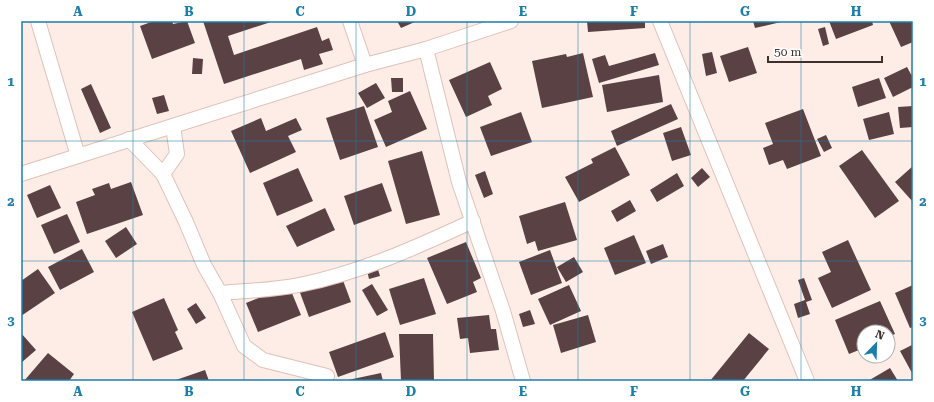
<svg xmlns="http://www.w3.org/2000/svg" width="934" height="402" font-family="'Roboto Serif',serif">
	<rect width="100%" height="100%" fill="#feede6"/>
	<g fill="#594144">
		<path d="M154 21H172L173 24 187 21 195 43 152 59 140 26Z"/>
		<path d="M203 21H274L228 36 234 55 317 27 322 41 329 38 333 50 319 54 323 64 304 70 301 59 224 84Z"/>
		<path d="M397 21H417L401 28Z"/>
		<path d="M587 21H645V28L588 32Z"/>
		<path d="M753 21H781V22L755 28Z"/>
		<path d="M829 21H872L873 25 836 39Z"/>
		<path d="M889 21H913V42L901 47Z"/>
		<path d="M825 27 829 44 823 46 818 29Z"/>
		<path d="M748 47 757 73 729 82 720 56Z"/>
		<path d="M712 52 717 73 706 76 702 54Z"/>
		<path d="M583 53 593 97 542 108 532 61 566 54 567 57Z"/>
		<path d="M655 53 659 65 599 83 592 59 605 55 609 66Z"/>
		<path d="M193 58 203 59 202 74H192Z"/>
		<path d="M490 62 502 89 488 96 492 105 466 117 449 80Z"/>
		<path d="M907 67 913 78V87L893 97 884 78Z"/>
		<path d="M659 75 663 102 607 112 602 85Z"/>
		<path d="M391 78H403V92H392Z"/>
		<path d="M879 78 886 98 858 107 852 87Z"/>
		<path d="M376 83 385 98 367 108 358 93Z"/>
		<path d="M91 84 111 128 100 133 81 89Z"/>
		<path d="M410 91 427 129 386 147 374 120 392 112 388 101Z"/>
		<path d="M164 95 169 111 157 114 152 98Z"/>
		<path d="M671 104 678 119 617 146 611 131Z"/>
		<path d="M364 106 378 147 340 160 326 118Z"/>
		<path d="M913 106V127L900 128 898 107Z"/>
		<path d="M803 109 821 156 787 169 783 160 769 165 763 148 773 144 765 123Z"/>
		<path d="M521 112 532 142 491 156 480 127Z"/>
		<path d="M889 112 894 134 869 140 863 119Z"/>
		<path d="M261 118 266 131 296 118 302 130 288 136 296 152 250 173 231 131Z"/>
		<path d="M681 127 691 155 672 161 663 133Z"/>
		<path d="M826 135 832 148 824 152 817 139Z"/>
		<path d="M615 147 630 175 579 202 565 177 593 163 591 159Z"/>
		<path d="M862 150 899 201 875 218 839 166Z"/>
		<path d="M422 151 440 215 406 224 388 161Z"/>
		<path d="M913 166V202L895 182Z"/>
		<path d="M298 168 313 201 277 216 263 183Z"/>
		<path d="M702 168 710 177 698 187 691 178Z"/>
		<path d="M485 171 493 194 484 198 475 175Z"/>
		<path d="M677 173 684 186 657 202 650 190Z"/>
		<path d="M131 182 143 215 87 234 76 202 95 195 92 189 109 183 111 189Z"/>
		<path d="M382 183 392 211 354 225 344 196Z"/>
		<path d="M50 185 61 208 37 218 27 195Z"/>
		<path d="M630 200 636 211 617 222 611 211Z"/>
		<path d="M565 202 577 240 538 251 535 241 527 244 519 216Z"/>
		<path d="M325 208 335 230 297 247 286 226Z"/>
		<path d="M67 214 80 242 54 254 41 225Z"/>
		<path d="M126 227 137 244 116 258 105 241Z"/>
		<path d="M634 235 646 263 615 275 604 248Z"/>
		<path d="M848 240 871 290 832 308 818 278 831 272 822 252Z"/>
		<path d="M466 242 481 278 473 282 477 292 447 304 427 258Z"/>
		<path d="M663 244 668 257 651 264 646 251Z"/>
		<path d="M82 249 94 272 60 290 48 267Z"/>
		<path d="M550 250 562 283 531 295 519 262Z"/>
		<path d="M574 257 583 272 566 282 557 267Z"/>
		<path d="M376 263 380 276 369 279 366 266Z"/>
		<path d="M38 269 55 293 21 316V281Z"/>
		<path d="M341 275 351 302 309 317 299 290Z"/>
		<path d="M424 278 436 314 400 325 389 289Z"/>
		<path d="M804 278 812 300 806 302 810 314 798 318 794 304 805 300 798 280Z"/>
		<path d="M372 284 388 310 377 316 362 290Z"/>
		<path d="M569 285 581 311 550 325 538 299Z"/>
		<path d="M913 285V327L910 328 895 293Z"/>
		<path d="M289 286 301 315 258 332 246 303Z"/>
		<path d="M164 298 178 330 175 332 183 349 153 361 132 312Z"/>
		<path d="M880 301 895 334 888 337V332H864V348L849 354 835 320Z"/>
		<path d="M196 303 206 318 196 324 187 309Z"/>
		<path d="M530 310 535 324 523 327 519 314Z"/>
		<path d="M489 315 491 329H496L499 350 470 353 468 338 460 339 457 318Z"/>
		<path d="M588 315 596 342 561 353 553 325Z"/>
		<path d="M385 332 394 357 338 377 329 352Z"/>
		<path d="M21 333 36 350 21 363Z"/>
		<path d="M749 333 769 349 743 381H710Z"/>
		<path d="M399 334H433L434 381H401Z"/>
		<path d="M912 345 913 348 912 373 900 351Z"/>
		<path d="M48 353 74 374 69 381H24Z"/>
		<path d="M890 368 898 381H868Z"/>
		<path d="M205 370 209 381H173Z"/>
		<path d="M381 373 383 381H348V380Z"/>
	</g>
	<g fill="none" stroke-linecap="round" stroke-linejoin="round">
		<g stroke="#dec2b8" stroke-width="16">
			<g id="minor">
				<path d="M38 21 78 156"/>
				<path d="M350 21 365 65"/>
				<path d="M660 21 807 381"/>
				<path d="M426 49 459 182 503 311 523 381"/>
				<path d="M129 139 163 174 186 222 204 265 220 293 244 346 263 360 327 376"/>
				<path d="M21 174 365 65 426 49 511 21"/>
				<path d="M163 174 177 154 173 126"/>
				<path d="M220 293C246 291 273 290 299 285 360 273 417 247 473 221"/>
			</g>
		</g>
		<use href="#minor" stroke="#fff" stroke-width="14"/>
	</g>
	<path fill="none" stroke="#1c7ea9" stroke-width="1" stroke-opacity="0.55" d="M133 21V381M244 21V381M356 21V381M467 21V381M578 21V381M690 21V381M801 21V381M21 141H913M21 261H913"/>
	<rect width="934" height="402" fill="none" stroke="#ffffff" stroke-width="44"/>
	<g transform="translate(876 344) rotate(23)"><circle r="19" fill="#ffffff" stroke="#b1adab"/>
	<path d="M0-3L7 15L0 10L-7 15Z" fill="#1c7ea9"/>
	<text y="-6" font-size="11" font-weight="bold" text-anchor="middle" fill="#3c312d">N</text>
	</g>
	<path d="M768 56v6h114v-6" fill="none" stroke="#3c312d" stroke-width="2"/>
	<text x="774" y="56" font-size="12" fill="#3c312d" stroke="#ffffff" stroke-width="3" paint-order="stroke">50 m</text>
	<rect x="22" y="22" width="890" height="358" fill="none" stroke="#1c7ea9" stroke-width="1.5"/>
	<g font-size="13" text-anchor="middle" font-weight="bold" fill="#1c7ea9">
		<text x="78" y="16">A</text>
		<text x="189" y="16">B</text>
		<text x="300" y="16">C</text>
		<text x="411" y="16">D</text>
		<text x="523" y="16">E</text>
		<text x="634" y="16">F</text>
		<text x="745" y="16">G</text>
		<text x="856" y="16">H</text>
		<text x="11" y="86">1</text>
		<text x="923" y="86">1</text>
		<text x="11" y="206">2</text>
		<text x="923" y="206">2</text>
		<text x="11" y="325">3</text>
		<text x="923" y="325">3</text>
		<text x="78" y="396">A</text>
		<text x="189" y="396">B</text>
		<text x="300" y="396">C</text>
		<text x="411" y="396">D</text>
		<text x="523" y="396">E</text>
		<text x="634" y="396">F</text>
		<text x="745" y="396">G</text>
		<text x="856" y="396">H</text>
	</g>
</svg>
